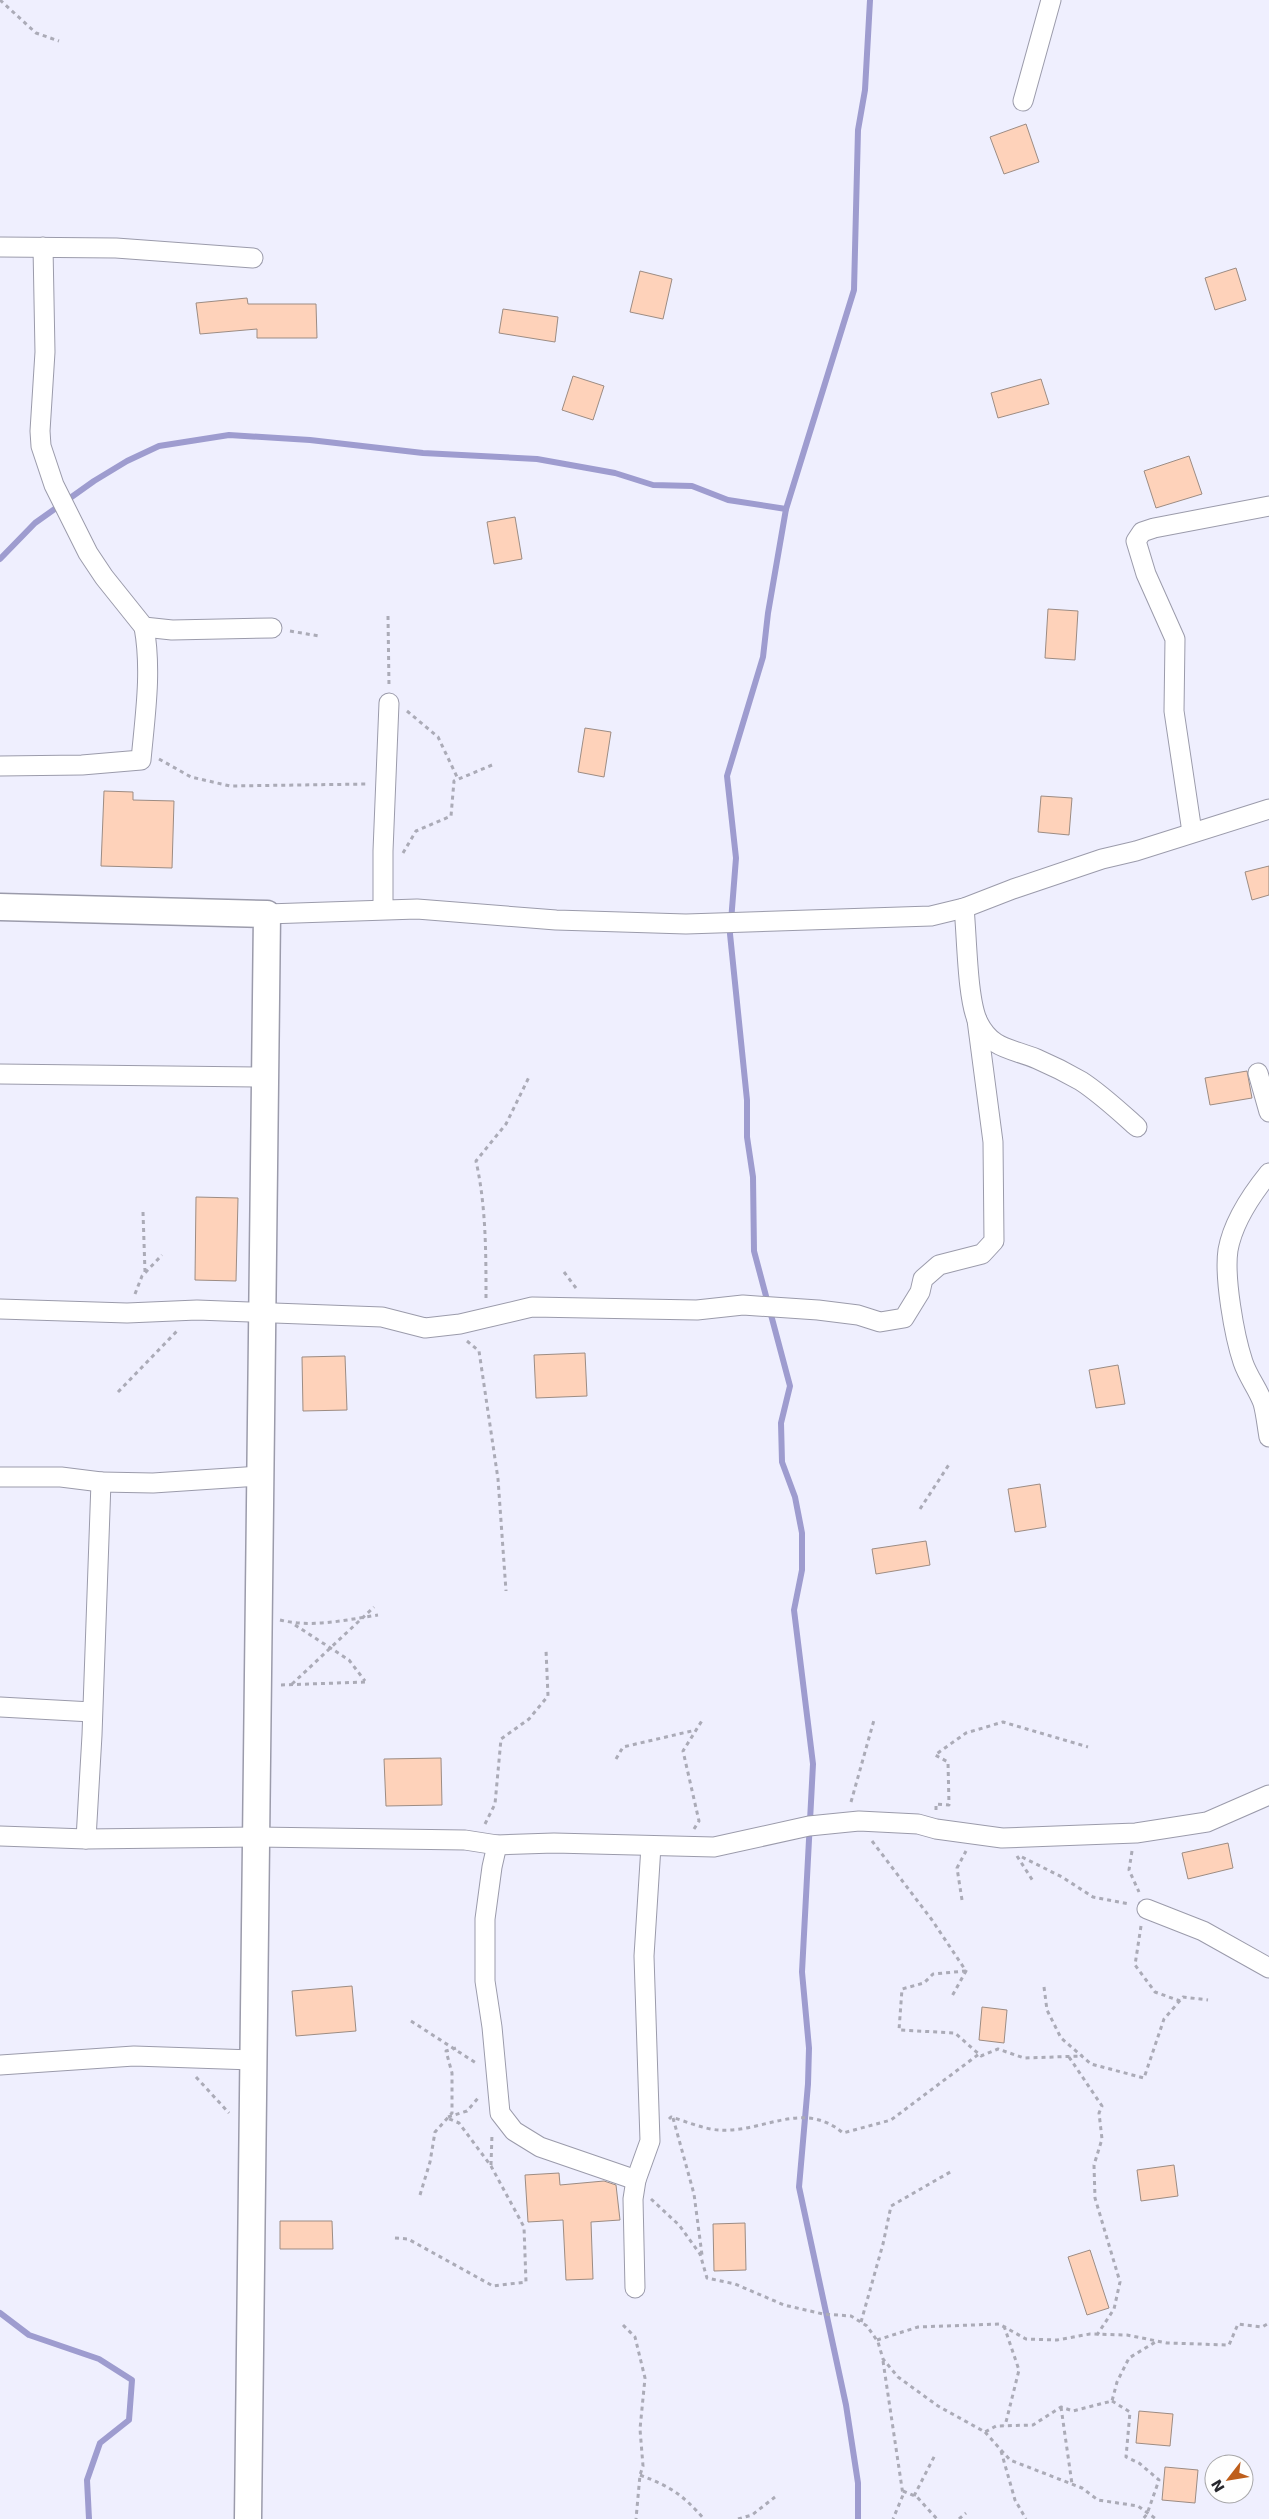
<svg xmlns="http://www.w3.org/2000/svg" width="1269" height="2519" font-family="'DejaVu Sans',sans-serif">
	<rect width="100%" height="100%" fill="#efeffe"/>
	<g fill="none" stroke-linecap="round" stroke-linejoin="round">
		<g stroke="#9e9ccf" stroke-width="6">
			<path d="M0 559 35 523 94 481 127 461 159 446 229 435 310 440 423 453 537 459 615 473 653 485 692 486 728 500 786 509"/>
			<path d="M0 2313 29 2335 99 2359 132 2380 129 2420 100 2443 87 2480 89 2519"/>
			<path d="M858 2519V2483L846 2405 799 2187 808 2084 809 2048 802 1972 813 1764 794 1610 802 1570V1533L795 1497 782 1462 781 1423 790 1386 754 1251 753 1177 747 1137V1100L730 934 736 858 727 776 763 657 768 613 786 509 854 290 858 130 865 90 870 0"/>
		</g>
	</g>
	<g fill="#fed2ba" stroke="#9d8c83">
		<path d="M1026 124 1039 162 1004 174 990 137Z"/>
		<path d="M1236 268 1246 300 1215 310 1205 278Z"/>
		<path d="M640 271 672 279 663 319 630 312Z"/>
		<path d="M247 298 248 304H316L317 338H257V329L200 334 196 303Z"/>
		<path d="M503 309 558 317 555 342 499 333Z"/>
		<path d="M573 376 604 386 593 420 562 410Z"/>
		<path d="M1041 379 1049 404 998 418 991 393Z"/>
		<path d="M1189 456 1202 494 1156 508 1144 471Z"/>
		<path d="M515 517 522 559 494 564 487 522Z"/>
		<path d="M1048 609 1078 611 1075 660 1045 658Z"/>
		<path d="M585 728 611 732 604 777 578 772Z"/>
		<path d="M104 791 133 792V800L174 801 172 868 101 866Z"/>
		<path d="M1041 796 1072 798 1069 835 1038 832Z"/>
		<path d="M1269 866V895L1252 900 1245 872Z"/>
		<path d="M1247 1071 1252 1098 1210 1105 1205 1078Z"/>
		<path d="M196 1197 238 1198 236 1281 195 1280Z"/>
		<path d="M585 1353 587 1396 536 1398 534 1355Z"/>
		<path d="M345 1356 347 1410 303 1411 302 1357Z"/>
		<path d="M1118 1365 1125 1404 1096 1408 1089 1370Z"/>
		<path d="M1040 1484 1046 1527 1015 1532 1008 1489Z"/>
		<path d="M926 1541 930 1565 876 1574 872 1549Z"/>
		<path d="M441 1758 442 1805 386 1806 384 1759Z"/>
		<path d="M1228 1843 1233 1868 1188 1879 1182 1853Z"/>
		<path d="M352 1986 356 2031 296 2036 292 1991Z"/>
		<path d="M982 2007 1007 2010 1004 2043 979 2040Z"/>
		<path d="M1174 2165 1178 2196 1141 2201 1137 2170Z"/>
		<path d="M559 2173 560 2185 604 2181 616 2185 620 2220 591 2222 593 2279 566 2280 563 2220 528 2222 525 2175Z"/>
		<path d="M280 2221H332L333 2249H280Z"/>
		<path d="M745 2223 746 2270 714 2271 713 2224Z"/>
		<path d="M1090 2250 1109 2308 1087 2315 1068 2257Z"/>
		<path d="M1139 2411 1173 2414 1170 2446 1136 2443Z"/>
		<path d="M1165 2467 1198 2470 1195 2503 1162 2500Z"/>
	</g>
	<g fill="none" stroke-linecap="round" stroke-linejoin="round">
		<g stroke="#9b9bab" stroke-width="21">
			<g id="street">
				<path d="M1023 101 1051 0"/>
				<path d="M0 247 116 248 253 258"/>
				<path d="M43 247 45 352 40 431 41 446 54 485 88 553 104 577 144 627 172 630 272 628"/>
				<path d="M0 766 82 765 141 760C145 716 152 671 144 627"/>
				<path d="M1192 832 1174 711 1175 639 1146 574 1136 541 1142 532 1154 528 1269 506"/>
				<path d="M964 908C967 936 967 999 978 1022 992 1050 1011 1048 1037 1059 1051 1065 1067 1073 1081 1081 1101 1094 1119 1111 1137 1127"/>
				<path d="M383 909V851L389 703"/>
				<path d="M267 914 417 909 556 920 686 924 931 916 964 908 1013 889 1102 859 1136 851 1269 809"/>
				<path d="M1258 1073 1269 1112"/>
				<path d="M0 1074 264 1077"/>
				<path d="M1269 1173C1252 1194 1233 1222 1228 1250 1224 1277 1234 1335 1243 1362 1248 1377 1258 1389 1263 1403 1266 1414 1267 1426 1269 1437"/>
				<path d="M0 1309 127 1313 197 1310 382 1317 425 1328 460 1324 532 1307 697 1310 743 1305 818 1310 858 1315 880 1322 904 1318 920 1292 923 1279 939 1265 982 1254 994 1241 993 1142 977 1020"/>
				<path d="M0 1477H61L101 1482"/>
				<path d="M0 1707 92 1712"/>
				<path d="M0 1836 86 1839 256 1837 465 1840 497 1845 554 1843 714 1847 809 1826 859 1821 918 1824 936 1829 1002 1838 1136 1833 1207 1822 1269 1795"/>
				<path d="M86 1839 92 1735 101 1482 153 1483 260 1476"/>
				<path d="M497 1845 492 1867 485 1919V1981L492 2027 500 2113 514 2131 540 2147 636 2180"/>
				<path d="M1147 1909 1203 1931 1269 1968"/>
				<path d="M0 2065 134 2056 253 2060"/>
				<path d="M635 2288 633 2199 636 2180 650 2141 644 1956 651 1846"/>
			</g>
		</g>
		<g stroke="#9b9bab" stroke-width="29">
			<path id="secondary" d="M0 907 267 914 248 2519"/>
		</g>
		<g stroke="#ababb7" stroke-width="3" stroke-dasharray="4 4" stroke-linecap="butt">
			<path d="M0 0 36 33 59 41"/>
			<path d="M388 616 389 686"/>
			<path d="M290 631 319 636"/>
			<path d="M407 711 438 737 458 779"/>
			<path d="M159 759 191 777 230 786 367 784"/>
			<path d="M403 853 416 831 451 816 454 781 492 765"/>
			<path d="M143 1212 145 1272"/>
			<path d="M564 1272 576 1288"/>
			<path d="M135 1294 142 1276 162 1255"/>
			<path d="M486 1298C486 1252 486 1206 476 1161L506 1124 530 1075"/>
			<path d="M467 1341 479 1351 498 1479 506 1591"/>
			<path d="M118 1392 178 1330"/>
			<path d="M920 1509 950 1463"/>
			<path d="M280 1620C313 1628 345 1620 378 1615"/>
			<path d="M295 1625 349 1660 365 1681"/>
			<path d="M292 1684 374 1607"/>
			<path d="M281 1685 365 1682"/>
			<path d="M616 1759 623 1747 696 1730"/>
			<path d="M851 1802 874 1720"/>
			<path d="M936 1810V1804L949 1805 948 1762 935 1755 966 1733 1003 1722 1088 1747"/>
			<path d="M485 1824 495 1804 501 1739 529 1719 548 1696 546 1650"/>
			<path d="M694 1829 699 1821 683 1751 703 1719"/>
			<path d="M872 1841 932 1920 966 1971 951 1998"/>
			<path d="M1132 1851 1129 1870 1139 1892"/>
			<path d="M1017 1856 1033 1881"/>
			<path d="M1022 1857 1062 1877 1093 1897 1129 1904"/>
			<path d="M962 1900 957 1868 966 1851"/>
			<path d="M1141 1926 1135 1965 1155 1992 1180 2001"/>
			<path d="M966 1971 933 1974 924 1983 902 1989 899 2030 955 2033 981 2056 998 2049 1024 2058 1083 2056"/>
			<path d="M1044 1987 1047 2010 1061 2038 1091 2064 1144 2078 1164 2019 1183 1997 1208 2000"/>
			<path d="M411 2021 476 2063"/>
			<path d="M1069 2057 1102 2106 1099 2113 1102 2139 1094 2165 1095 2198 1120 2282 1114 2309 1097 2335"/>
			<path d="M196 2077 229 2113"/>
			<path d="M448 2117 467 2111 479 2097"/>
			<path d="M673 2118 694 2194 702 2255"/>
			<path d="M669 2119 671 2117C685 2121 706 2130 720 2130 763 2133 803 2099 843 2133L891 2120 979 2054"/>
			<path d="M491 2165 492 2134"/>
			<path d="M420 2195 430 2162 435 2132 452 2113V2073L446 2051 456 2048"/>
			<path d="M651 2199 679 2225 700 2254 707 2278 735 2284 784 2305 823 2314 851 2316 867 2326 878 2342 883 2359 898 2377 938 2406 985 2432 996 2426 1033 2425 1061 2407 1073 2411 1112 2401 1117 2382 1129 2358 1157 2341"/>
			<path d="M395 2238 408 2239 493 2286 526 2282 524 2227 491 2166 459 2123 447 2118"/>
			<path d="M861 2322 883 2244 891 2206 952 2171"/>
			<path d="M623 2325 635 2337 645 2378 640 2429 643 2466 640 2475 636 2519"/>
			<path d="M1004 2326 1019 2370 1005 2426"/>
			<path d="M877 2340 918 2327 999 2324 1026 2339 1057 2340 1090 2334 1127 2335 1167 2343 1229 2345 1238 2324 1262 2327 1269 2323"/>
			<path d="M883 2361 903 2495 893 2519"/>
			<path d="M1112 2401 1130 2412 1126 2457 1139 2463 1159 2480 1147 2514 1143 2519"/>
			<path d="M1061 2407 1072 2484"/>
			<path d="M985 2432 1010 2460 1082 2488 1098 2500 1138 2506 1156 2519"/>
			<path d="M1001 2451 1015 2500 1026 2519"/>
			<path d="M640 2475C671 2487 682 2494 704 2519"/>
			<path d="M903 2491 917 2497 937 2519"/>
			<path d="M914 2496 935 2455"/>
			<path d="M738 2519 752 2515 775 2497"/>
			<path d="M959 2519 966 2513"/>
		</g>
		<use href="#street" stroke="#fff" stroke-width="19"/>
		<use href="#secondary" stroke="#fff" stroke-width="26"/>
	</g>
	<g transform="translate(1229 2479) rotate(239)"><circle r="24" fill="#fefefe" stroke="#a8a8aa"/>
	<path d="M0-4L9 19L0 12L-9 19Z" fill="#be5e1b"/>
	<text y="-8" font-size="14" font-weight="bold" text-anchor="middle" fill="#27272d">N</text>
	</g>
</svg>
